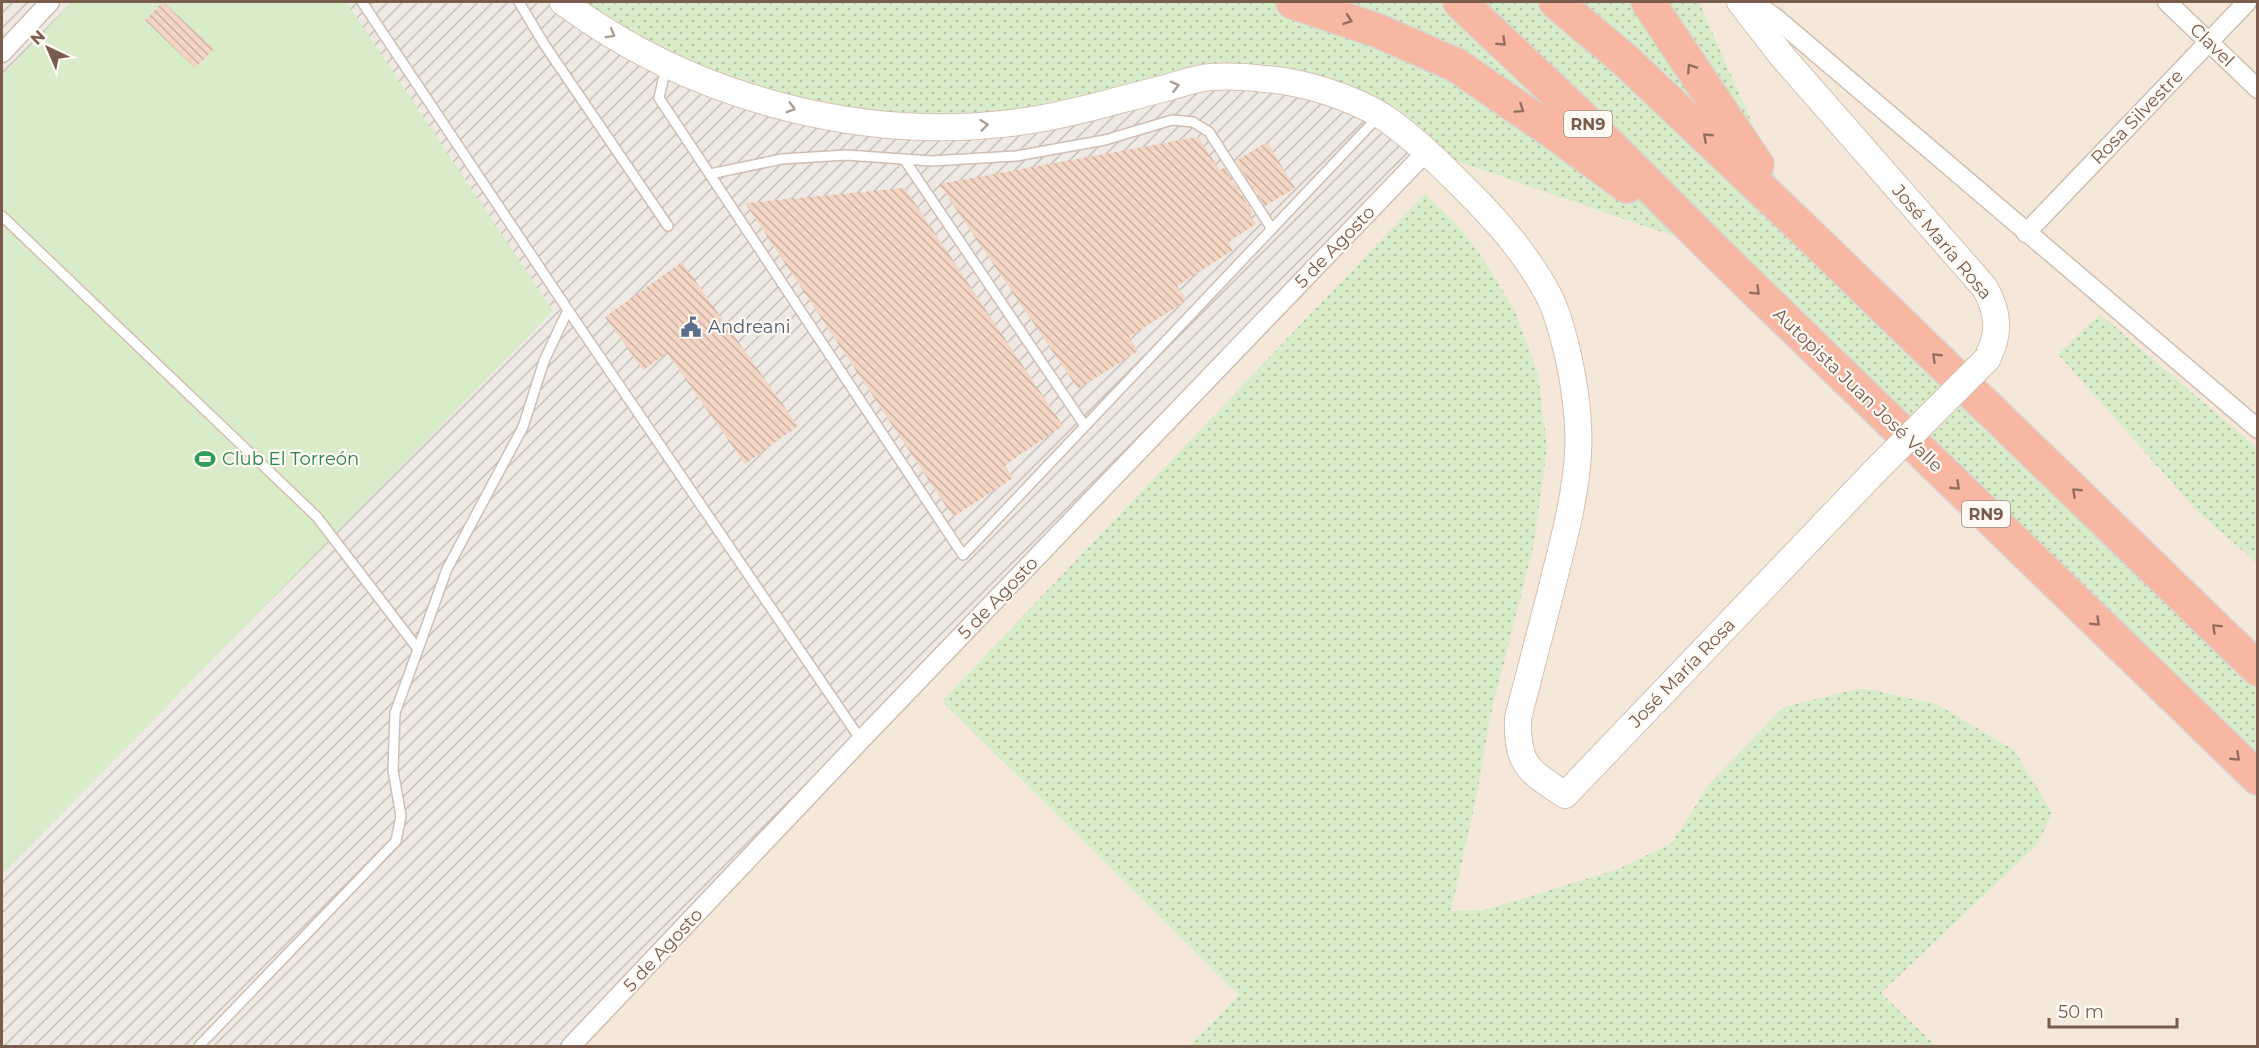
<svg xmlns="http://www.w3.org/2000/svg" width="2259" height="1048" font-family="Montserrat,sans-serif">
	<defs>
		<pattern id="industrial-furrows" width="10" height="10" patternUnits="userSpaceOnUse" patternTransform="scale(1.5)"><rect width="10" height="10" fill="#efe9e4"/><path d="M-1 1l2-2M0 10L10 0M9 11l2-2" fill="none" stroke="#c7c0bb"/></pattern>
		<pattern id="grass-dots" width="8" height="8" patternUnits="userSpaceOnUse" patternTransform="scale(1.5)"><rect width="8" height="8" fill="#d8ecc9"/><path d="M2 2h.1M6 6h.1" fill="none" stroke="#b4c2a5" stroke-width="1.8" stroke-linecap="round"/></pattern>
		<pattern id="building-back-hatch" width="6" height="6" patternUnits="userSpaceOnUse" patternTransform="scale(1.5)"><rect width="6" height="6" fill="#f3d5c3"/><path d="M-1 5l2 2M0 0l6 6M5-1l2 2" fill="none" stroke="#cab0a1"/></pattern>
	</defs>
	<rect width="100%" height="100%" fill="#fdf6ec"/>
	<rect fill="#f5e8da" x="2" y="2" width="2255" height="1044"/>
	<path fill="url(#industrial-furrows)" d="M2 2H563L1328 92 1427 151 571 1046H2Z"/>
	<g fill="url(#grass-dots)">
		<path d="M563 2H1699L1795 221 1777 228 2257 687V757L1714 250 1427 151 1380 115 1268 79 949 129 738 93Z"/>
		<path d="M1425 194 1454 221 1480 254 1514 309 1538 374 1547 448 1534 544 1490 717 1478 789 1451 911 1484 910 1616 870 1672 843 1709 784 1784 707 1861 688 1936 704 2014 750 2052 813 2037 845 1881 993 1936 1046H1190L1239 995 942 701Z"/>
		<path d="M2100 314 2257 448V563L2198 512 2058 354Z"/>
	</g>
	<path fill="#d8ecc9" d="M72 2H346L553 311 2 875V76Z"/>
	<g fill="url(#building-back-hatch)">
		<path d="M163 2 214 49 195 68 145 20Z"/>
		<path d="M1198 137 1220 170 1224 168 1253 213 1250 215 1256 224 1228 242 1233 250 1177 286 1187 300 1129 337 1138 351 1078 389 939 184Z"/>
		<path d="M1267 142 1295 188 1265 206 1236 161Z"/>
		<path d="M905 188 1063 426 1005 465 1013 478 953 517 745 203Z"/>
		<path d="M682 262 798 426 745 464 667 353 643 370 605 317Z"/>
	</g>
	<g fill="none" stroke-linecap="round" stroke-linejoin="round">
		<g stroke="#d1beb0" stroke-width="12">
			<g id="service">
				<path d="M362 2 568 310 861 740"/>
				<path d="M519 2 544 44 668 226"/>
				<path d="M666 67 659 98 963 555 1378 117"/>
				<path d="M904 159 1085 426"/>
				<path d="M710 174 782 159 846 155 931 161 1016 156 1105 140 1172 120 1193 122 1209 132 1272 229"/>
				<path d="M2 216 317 517 418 649"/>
				<path d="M199 1046 396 841 401 816 393 770 395 713 447 569 523 427 544 361 568 310"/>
			</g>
		</g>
		<g stroke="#d1beb0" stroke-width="21">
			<g id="minor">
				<path d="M1753 2 1777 19 2258 429"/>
				<path d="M2167 2 2258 89"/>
				<path d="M2 53 50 2"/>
				<path d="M2026 233 2247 2"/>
				<path d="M571 1046 861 740 1427 151"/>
			</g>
		</g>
		<g stroke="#d6c0b0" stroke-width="28">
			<g id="secondary">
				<path d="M563 2C696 101 874 147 1038 119 1081 112 1124 98 1166 88 1180 84 1196 78 1211 77 1228 76 1247 77 1265 79 1301 81 1351 97 1382 116 1408 133 1431 155 1452 176 1489 212 1525 250 1549 296 1558 314 1563 335 1568 355 1575 387 1580 421 1578 454 1575 501 1562 546 1551 591 1540 633 1529 676 1518 718 1517 766 1528 770 1565 795L1877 469"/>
				<path d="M1740 2 1782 56 1985 288C1999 313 2000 334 1987 359"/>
			</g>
		</g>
		<g stroke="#dad1cd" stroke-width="36">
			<g id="motorway">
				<path d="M1293 2 1376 30 1456 65 1552 131 1627 186"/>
				<path d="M1460 2 1572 108 1714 250 2258 778"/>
				<path d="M1556 2 1625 60 1795 221 2258 669"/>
				<path d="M1648 2 1757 165"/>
			</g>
		</g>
		<use href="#service" stroke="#fff" stroke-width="9"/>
		<use href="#minor" stroke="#fff" stroke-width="18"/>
		<use href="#secondary" stroke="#fff" stroke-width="26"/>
		<use href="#motorway" stroke="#f7b7a3" stroke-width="33"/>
		<g stroke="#d6c0b0" stroke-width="28" stroke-linecap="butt">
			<path id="secondary-bridge" d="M1877 469 1987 359"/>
		</g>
		<use href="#secondary-bridge" stroke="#fff" stroke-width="26"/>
	</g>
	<defs><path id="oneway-chevron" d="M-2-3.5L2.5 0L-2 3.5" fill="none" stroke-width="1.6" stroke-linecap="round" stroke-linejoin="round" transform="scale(1.5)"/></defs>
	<g stroke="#936e5e">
		<use href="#oneway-chevron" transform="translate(1348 20) rotate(19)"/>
		<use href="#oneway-chevron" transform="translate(1502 42) rotate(44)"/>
		<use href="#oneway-chevron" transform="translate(1691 68) rotate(-123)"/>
		<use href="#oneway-chevron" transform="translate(1520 109) rotate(34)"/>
		<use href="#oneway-chevron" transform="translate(1707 137) rotate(-137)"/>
		<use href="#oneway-chevron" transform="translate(1756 291) rotate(44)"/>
		<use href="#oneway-chevron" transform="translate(1936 357) rotate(-136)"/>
		<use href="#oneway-chevron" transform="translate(1956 486) rotate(44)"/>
		<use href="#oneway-chevron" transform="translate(2076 492) rotate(-136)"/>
		<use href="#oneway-chevron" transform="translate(2096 622) rotate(44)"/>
		<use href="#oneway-chevron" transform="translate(2216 628) rotate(-136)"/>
		<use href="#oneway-chevron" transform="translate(2236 757) rotate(44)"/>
	</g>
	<g stroke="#af9d94">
		<use href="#oneway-chevron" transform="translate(611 34) rotate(29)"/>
		<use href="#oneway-chevron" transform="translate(1175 86) rotate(-14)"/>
		<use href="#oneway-chevron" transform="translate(791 108) rotate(16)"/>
		<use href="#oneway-chevron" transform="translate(984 125) rotate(-6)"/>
	</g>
	<defs>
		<g id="civic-bare" transform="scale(1.62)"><path d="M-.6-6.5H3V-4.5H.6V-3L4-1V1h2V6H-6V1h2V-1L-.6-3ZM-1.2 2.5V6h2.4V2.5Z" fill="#5c6f8a" stroke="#fffaf3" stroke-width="2.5" paint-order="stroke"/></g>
		<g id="stadium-bare" transform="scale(1.62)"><path d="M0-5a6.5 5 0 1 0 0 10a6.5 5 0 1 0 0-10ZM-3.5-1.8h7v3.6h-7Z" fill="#2e9e5b" stroke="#fffaf3" stroke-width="2.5" paint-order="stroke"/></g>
	</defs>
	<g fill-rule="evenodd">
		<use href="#civic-bare" x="691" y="327"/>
		<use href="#stadium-bare" x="205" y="459"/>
	</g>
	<g text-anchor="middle" stroke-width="4.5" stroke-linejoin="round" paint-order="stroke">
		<g fill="#fffaf3" stroke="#a28b7f" stroke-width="1.5">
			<rect x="1564" y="111" width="48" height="26" rx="4.5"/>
			<rect x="1962" y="501" width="48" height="26" rx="4.5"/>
		</g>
		<g font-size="16" font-weight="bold" fill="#7a5c4d">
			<text x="1588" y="130">RN9</text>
			<text x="1986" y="520">RN9</text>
		</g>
		<g font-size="18" fill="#7a5c4d" stroke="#fffaf3">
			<text transform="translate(2212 45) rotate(44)" y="6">Clavel</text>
			<text transform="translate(2137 117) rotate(-46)" y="6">Rosa Silvestre</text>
			<text transform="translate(1942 242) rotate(50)" y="6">José María Rosa</text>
			<text transform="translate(1335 247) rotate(-46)" y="6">5 de Agosto</text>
			<text transform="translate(1858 390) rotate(44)" y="6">Autopista Juan José Valle</text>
			<text transform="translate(998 598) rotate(-46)" y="6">5 de Agosto</text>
			<text transform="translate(1682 673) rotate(-46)" y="6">José María Rosa</text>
			<text transform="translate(663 950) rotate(-47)" y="6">5 de Agosto</text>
		</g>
		<g font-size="18" fill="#4e5e75" stroke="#fffaf3" text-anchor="start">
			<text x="708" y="333">Andreani</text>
		</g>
		<g font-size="18" fill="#27864d" stroke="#fffaf3" text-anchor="start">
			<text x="222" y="465">Club El Torreón</text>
		</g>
	</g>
	<rect width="2259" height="1048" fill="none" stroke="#7a5c4d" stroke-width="6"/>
	<g transform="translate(48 48) rotate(316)" stroke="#fffaf3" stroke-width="4.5" paint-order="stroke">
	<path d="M0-4.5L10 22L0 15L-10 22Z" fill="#7a5c4d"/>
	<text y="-9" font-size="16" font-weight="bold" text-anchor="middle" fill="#7a5c4d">N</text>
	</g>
	<path d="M2049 1018v9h128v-9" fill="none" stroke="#7a5c4d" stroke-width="3"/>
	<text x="2058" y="1018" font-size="18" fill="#7a5c4d" stroke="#fffaf3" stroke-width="4.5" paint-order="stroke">50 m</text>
</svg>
